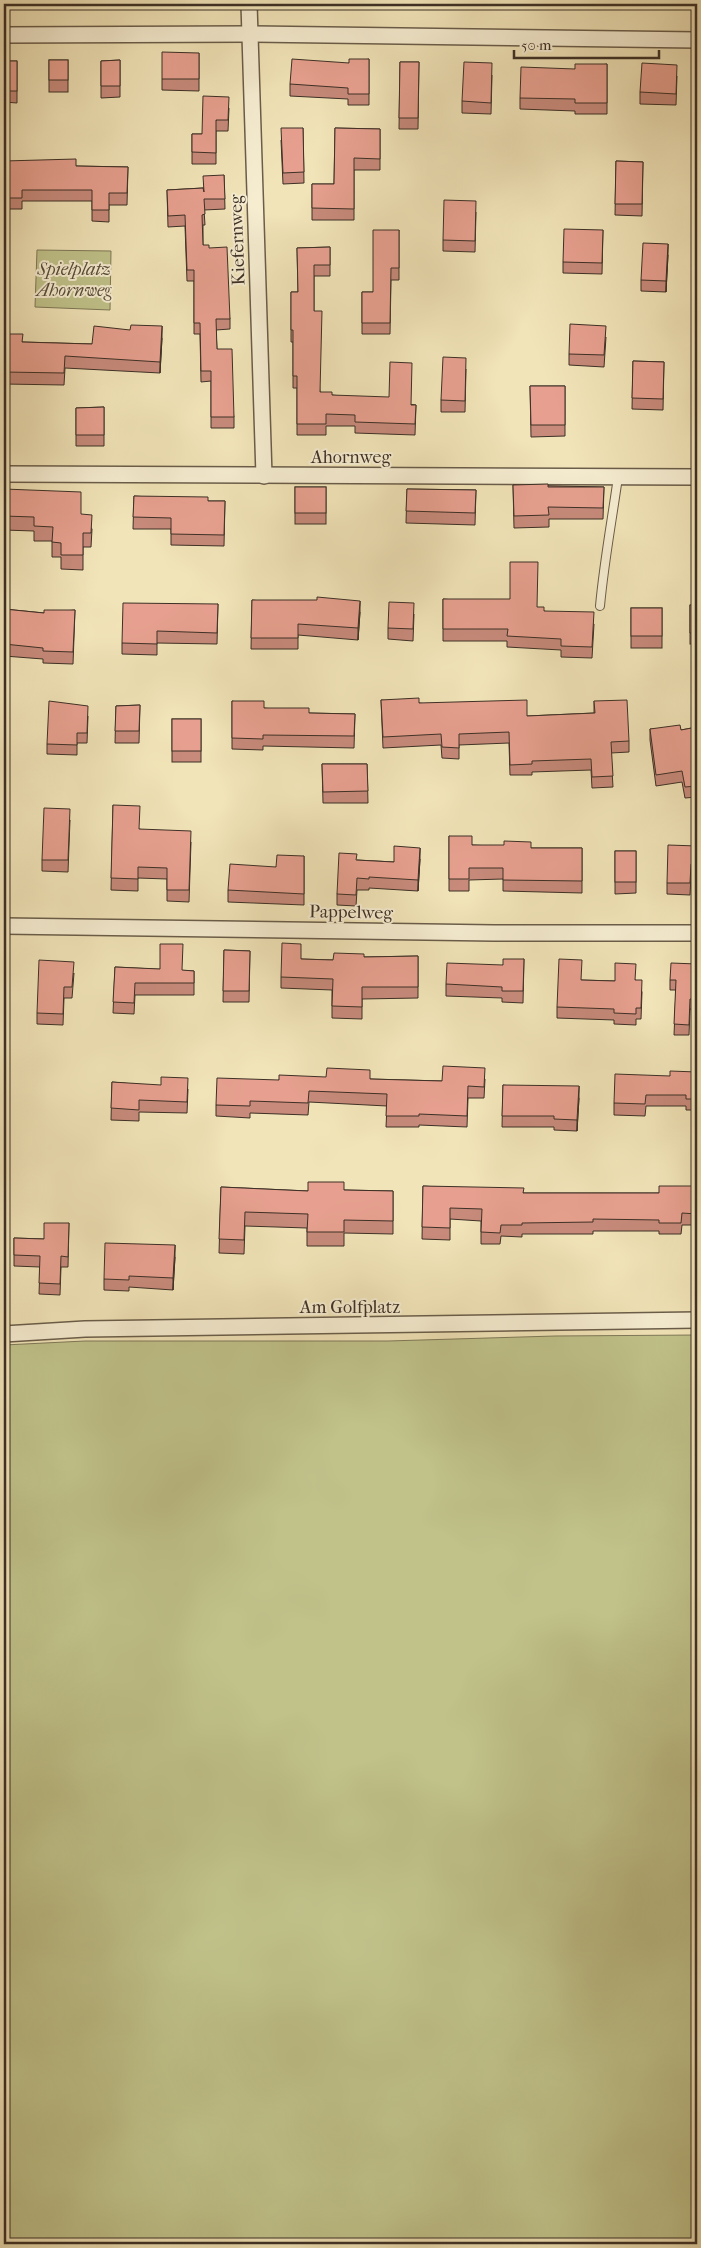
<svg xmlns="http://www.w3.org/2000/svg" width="701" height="2248" font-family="'IM FELL French Canon',serif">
	<rect width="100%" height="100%" fill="#f1e4b8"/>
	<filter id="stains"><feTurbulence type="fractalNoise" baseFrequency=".004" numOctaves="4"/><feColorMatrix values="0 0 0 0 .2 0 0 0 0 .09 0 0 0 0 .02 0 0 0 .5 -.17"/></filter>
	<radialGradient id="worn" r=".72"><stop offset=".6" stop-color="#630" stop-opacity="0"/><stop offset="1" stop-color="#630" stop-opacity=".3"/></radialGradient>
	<g fill="#c0c28a" stroke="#7e7958">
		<path d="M37 250 111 251 110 310 35 307Z"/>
		<path d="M697 1335V2244H4V1345L85 1341H388L555 1336Z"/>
	</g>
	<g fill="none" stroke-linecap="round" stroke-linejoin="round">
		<g stroke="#6a5d4a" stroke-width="10">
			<path id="lane" d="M600 606C604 562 612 520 618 477"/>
		</g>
		<g stroke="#6a5d4a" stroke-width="18">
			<g id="street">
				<path d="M249 4 264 476"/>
				<path d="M4 35 249 34 697 40"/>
				<path d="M4 474 697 477"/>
				<path d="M4 926 494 933H697"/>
				<path d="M4 1334 85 1329 697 1320"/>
			</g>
		</g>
		<use href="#lane" stroke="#f6edd1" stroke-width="8"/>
		<use href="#street" stroke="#f6edd1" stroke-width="15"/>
	</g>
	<g fill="#c78a7b" stroke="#3d3026">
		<path d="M199 53V91L162 90V79Z"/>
		<path d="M369 59V105H348V99L290 96V84L349 63Z"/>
		<rect x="49" y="60" width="19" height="32"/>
		<path d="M120 60V97L101 98V61Z"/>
		<path d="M4 61H17V103L4 102Z"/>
		<path d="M400 62H419L418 129H399Z"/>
		<path d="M607 64V114H575V111L520 109V98L575 69Z"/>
		<path d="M492 75 491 114 462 113V101Z"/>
		<path d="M677 76 676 105 640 104V92Z"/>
		<path d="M229 108 228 131H216V164H192V134H202Z"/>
		<path d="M303 128 304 183 283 184 281 140Z"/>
		<path d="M335 128 380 129V170H354V220H312V184H334Z"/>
		<path d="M4 161 76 166 128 167 127 205H109V222L92 221V201H22V209H4Z"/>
		<path d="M616 161 643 162 642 216 615 215Z"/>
		<path d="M224 175 225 209 204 210 205 225H203V245L209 248 230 319V329L216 330 217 349 234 417V428H211V381L201 382 200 334H194V281H187L185 226 168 227 167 190 203 188Z"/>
		<path d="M476 212 475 252 443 251V240Z"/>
		<path d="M399 230V280H391L390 334H362V292H373Z"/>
		<path d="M603 230 602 274 563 273V262Z"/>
		<path d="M330 247V276H314V311L320 392 332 395 416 405 415 435 355 433V426H326V435H297V388H293V342H291V292H298L297 248Z"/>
		<path d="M668 255 666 292 641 291V280Z"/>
		<path d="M4 334 23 342 92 344 162 338 160 373 65 368 64 385 4 384Z"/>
		<path d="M606 337 604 367 569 365V354Z"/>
		<path d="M633 361 664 362 663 410 632 409Z"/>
		<path d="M466 369 465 412H441V400Z"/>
		<path d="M530 386H565V436L531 437Z"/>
		<path d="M104 407V446H76V408Z"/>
		<path d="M513 485 604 487 603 519H549V527L514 528Z"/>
		<rect x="295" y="487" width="31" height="37"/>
		<path d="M4 489 81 514 92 529 91 547H83V570L61 569V557H52V541H34V531L4 530Z"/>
		<path d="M407 489 476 490 475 525 406 523Z"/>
		<path d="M134 496 208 501H225L224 546 171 545V529H133Z"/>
		<path d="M443 599 537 607 544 611 594 624 592 658 561 657V650L507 647V641H443Z"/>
		<path d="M252 600 360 612 358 640 298 635V649H251Z"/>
		<path d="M218 604 217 644 157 643V655L122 654V643Z"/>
		<rect x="690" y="605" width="7" height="39"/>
		<rect x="631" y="608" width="31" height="40"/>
		<path d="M4 609 44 613 75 610 73 664 43 663V659L4 656Z"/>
		<path d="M414 614 413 641 388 639V628Z"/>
		<path d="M381 700 419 703 527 716 594 713V701L629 741V752L611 753 613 787 592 788 591 770 532 772V775H510L509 743 459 745V759L442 758 441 745 383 748Z"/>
		<path d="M232 701 264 708 309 713 355 714 354 748 263 746V750L232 749Z"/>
		<path d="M140 705 139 743H115L116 706Z"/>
		<path d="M88 716 87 743H77V755L47 754V744Z"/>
		<rect x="172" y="719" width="29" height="43"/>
		<path d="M697 727V797L685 798 682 782 656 786 650 740V729L681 730Z"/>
		<path d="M322 764H367L368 803H323Z"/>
		<path d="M113 805 139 829 191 842 189 902 167 901V879L138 878V891L111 890Z"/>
		<path d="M70 820 68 872 42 871V860Z"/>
		<path d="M4 836H6L5 869H4Z"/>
		<path d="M449 836 472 845 531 848H582V893L503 891V879L469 880V891H449Z"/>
		<path d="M697 846V876L691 875 690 895 667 894V883Z"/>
		<path d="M615 851H636V893L615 894Z"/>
		<path d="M304 856V905L228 902V890L276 867Z"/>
		<path d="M420 859 418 891 369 888V890H357L356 906 337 905V894L357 860 394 862Z"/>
		<path d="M224 950 250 951 249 1002H223Z"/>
		<path d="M418 956V998L362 999V1019L332 1018V990L281 988V977L301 959 333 960 364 957Z"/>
		<path d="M524 959 523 1003 502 1002V998L446 996V984L503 965Z"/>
		<path d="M697 964V1009H690L689 1035H674L676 990H670V980Z"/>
		<path d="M115 967 194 971V995H135L134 1014 113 1013Z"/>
		<path d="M74 973 72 998H64L63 1025 37 1024V1013Z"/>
		<path d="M581 980 615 981 636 980 642 992 641 1019H636V1025L614 1024V1020L557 1018V1007Z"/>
		<path d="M697 1072V1110H686V1106H646L645 1116 614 1115V1103L670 1076Z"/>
		<path d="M370 1079 442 1081 485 1079 484 1098H468L467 1127 419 1125V1127H386L387 1106 309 1102 308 1115 250 1113V1118L216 1116V1105L279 1080Z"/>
		<path d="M112 1082 188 1089 187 1113 139 1112V1121L111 1120Z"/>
		<path d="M503 1085 579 1098 577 1131 554 1130V1127H502Z"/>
		<path d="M423 1186 524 1193H659L697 1186V1225H682L681 1234H659V1231H593V1234H522V1237L501 1236 500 1244H481V1221L450 1219V1240L422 1239Z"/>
		<path d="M221 1187 308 1191 344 1190 393 1191V1234L344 1233V1246H307V1228L245 1226 244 1254 219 1253Z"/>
		<path d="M69 1223 68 1267H61L60 1295 39 1294 40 1267 14 1266V1238L44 1239Z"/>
		<path d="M4 1252 6 1264 5 1299H4Z"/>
		<path d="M175 1257 173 1290 129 1287V1291L104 1290V1279Z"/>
	</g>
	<g fill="#a27064" stroke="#3d3026">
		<path d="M668 244V255L666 292V281Z"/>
		<path d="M162 326V338L160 373V362Z"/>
		<path d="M360 601V612L358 640V628Z"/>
		<path d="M420 848V859L418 891V880Z"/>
		<path d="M579 1086V1098L577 1131V1120Z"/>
		<path d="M175 1245V1257L173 1290V1278Z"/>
	</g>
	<g fill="#e7a08f" stroke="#3d3026">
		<path d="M162 52 199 53V79H162Z"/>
		<path d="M292 59 349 63V59H369V94H348V88L290 84Z"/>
		<rect x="49" y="60" width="19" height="20"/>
		<path d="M120 60V86H101V61Z"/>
		<rect x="4" y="61" width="13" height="30"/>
		<path d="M400 62H419L418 118H399Z"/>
		<path d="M464 62 492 63 491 103 462 101Z"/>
		<path d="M642 63 677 65 676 94 640 92Z"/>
		<path d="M575 64H607V103H575V99L520 98 521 67 575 69Z"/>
		<path d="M203 96 229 97 228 120H216V153L192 152V134H202Z"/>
		<path d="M281 128H303L304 172 283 173Z"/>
		<path d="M335 128 380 129V159L354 158V209L312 208V184H334Z"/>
		<path d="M76 159V166L128 167 127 193H109V210H92V190H22V198H4V161Z"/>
		<path d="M616 161 643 162 642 204H615Z"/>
		<path d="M224 175 225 199H204L205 214 202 215 203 245H209V248L227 247 230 319H216L217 349H232L234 417H211V371H201L200 323H194V270H187L185 215 168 216 167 190 203 188 204 192 203 176Z"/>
		<path d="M444 200 476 201 475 241 443 240Z"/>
		<path d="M564 229 603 230 602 263 563 262Z"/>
		<path d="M373 230H399V268H391L390 323H362V292H373Z"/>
		<path d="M643 243 668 244 666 281 641 280Z"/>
		<path d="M330 247V265H314V311H322L320 392H332V395L389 397 390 362 412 363 411 405H416L415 424 355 422V415L326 414V424H297V376H293V330H291V292H298L297 248Z"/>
		<path d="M570 324 606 326 604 355 569 354Z"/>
		<path d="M131 325 162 326 160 362 65 356 64 373 4 372V334H23L22 342 92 344 94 326 130 330Z"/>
		<path d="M443 357 466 358 465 401 441 400Z"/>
		<path d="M633 361 664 362 663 399 632 398Z"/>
		<path d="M530 386H565V425H531Z"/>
		<path d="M104 407V435H76V408Z"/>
		<path d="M548 484V487H604L603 508 548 507 549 515 514 516 513 485Z"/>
		<rect x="295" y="487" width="31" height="26"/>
		<path d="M4 489 81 492V514L92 515 91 533H83V555H61V543L52 542 53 527 34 526V517L4 516Z"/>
		<path d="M407 489 476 490 475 513 406 511Z"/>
		<path d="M134 496 208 497V501H225L224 535 171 534V518L133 517Z"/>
		<path d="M510 562H538L537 607H544V611L594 612 592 647 561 646V639L507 636 508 629H443V599H510Z"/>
		<path d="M317 597 360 601 358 628 298 624V638H251L252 600H317Z"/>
		<path d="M389 602 414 603 413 629 388 628Z"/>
		<path d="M123 603 218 604 217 633 157 631V644L122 643Z"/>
		<path d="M690 605H697V632L690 633Z"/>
		<rect x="631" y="608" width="31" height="28"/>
		<path d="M4 609 44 613V610H75L73 652 43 651V648L4 644Z"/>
		<path d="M419 698V703L527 700V716L595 713 594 701 627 700 629 741 611 742 613 776 592 777 591 759 532 761V764L510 765 509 732 459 734V748L442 747 441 734 383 737 381 700Z"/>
		<path d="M49 701 88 706 87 733H77V745L47 744Z"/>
		<path d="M232 701H264V708H309V713L355 714 354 736 263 735V739L232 738Z"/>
		<path d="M140 705 139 731H115L116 706Z"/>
		<rect x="172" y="719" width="29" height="32"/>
		<path d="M680 725 681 730 697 727V786L685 787 682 771 656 775 650 729Z"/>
		<path d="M322 764H367L368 791 323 792Z"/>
		<path d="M113 805 140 806 139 829 191 831 189 890H167V868L138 867V879L111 878Z"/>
		<path d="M44 808 70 809 68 860H42Z"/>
		<path d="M4 836H6L5 859H4Z"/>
		<path d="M449 836H472V845H504V841L531 842V848H582V881L503 880V868H469V879H449Z"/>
		<path d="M668 845 697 846V864H691L690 883H667Z"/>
		<path d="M394 846 420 848 418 880 369 877V879L357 878 356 895 337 894 339 853 357 854 356 860 394 862Z"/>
		<rect x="615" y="851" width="21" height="31"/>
		<path d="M277 855 304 856V894L228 890 230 864 276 867Z"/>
		<path d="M282 943 301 944V959L333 960 334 953 364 954V957L418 956V987H362V1007L332 1006 333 979 281 977Z"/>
		<path d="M160 944H183L182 970 194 971V983H135L134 1003 113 1002 115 967 160 969Z"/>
		<path d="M224 950 250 951 249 991H223Z"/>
		<path d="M503 959H524L523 991H502V987L446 984 447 963 503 965Z"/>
		<path d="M559 959 582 960 581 980 615 981V963L636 964 635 980H642L641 1008H636V1014L614 1013V1009L557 1007Z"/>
		<path d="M39 960 74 962 72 987H64L63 1014 37 1013Z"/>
		<path d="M671 963 697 964V999H690L689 1025 674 1024 676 980H670Z"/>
		<path d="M443 1066 485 1068 484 1087 468 1086 467 1116 419 1114V1116H386L387 1094 309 1091 308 1103 250 1101V1106L216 1105 217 1078 279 1080V1075L326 1077 327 1068 370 1070V1079L442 1081Z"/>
		<path d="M670 1071 697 1072V1099H686V1095H646L645 1104 614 1103 615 1074 670 1076Z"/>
		<path d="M161 1077 188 1078 187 1102 139 1100V1110L111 1108 112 1082 161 1085Z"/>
		<path d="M503 1085 579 1086 577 1120 554 1119V1116H502Z"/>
		<path d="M308 1182H344V1190L393 1191V1221L344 1220V1232H307L308 1214 245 1212 244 1240 219 1239 221 1187 308 1191Z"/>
		<path d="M423 1186 524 1188 523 1193H659V1186H697V1214L682 1213 681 1223H659V1220L593 1219V1222L522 1223V1225H501L500 1233 481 1232 482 1209 450 1208V1228L422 1227Z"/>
		<path d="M44 1223H69L68 1257 61 1256 60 1284 39 1283 40 1256 14 1255V1238L44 1239Z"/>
		<path d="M105 1243 175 1245 173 1278 129 1276V1280L104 1279Z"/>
		<path d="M4 1252H6L5 1287H4Z"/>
	</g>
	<g text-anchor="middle" stroke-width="4" stroke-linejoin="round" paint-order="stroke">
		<g font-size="18" fill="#3d3026" stroke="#f6edd1">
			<text transform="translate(237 240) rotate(-92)" y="6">Kiefernweg</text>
			<text x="351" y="463">Ahornweg</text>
			<text transform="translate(351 912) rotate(1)" y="6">Pappelweg</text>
			<text x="350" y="1313">Am Golfplatz</text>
		</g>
		<g font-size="18" font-style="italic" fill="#574d3a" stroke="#f6edd1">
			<text x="74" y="275">Spielplatz<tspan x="74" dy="21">Ahornweg</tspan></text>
		</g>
	</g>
	<rect width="701" height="2248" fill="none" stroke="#f1e4b8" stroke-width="20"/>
	<rect x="5" y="5" width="691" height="2238" fill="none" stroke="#3d3026" stroke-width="2.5"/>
	<rect x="10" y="10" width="681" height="2228" fill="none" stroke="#3d3026"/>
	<path d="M514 50v8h145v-8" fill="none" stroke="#3d3026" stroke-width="2.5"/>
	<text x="521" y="50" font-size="15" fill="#3d3026" stroke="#f6edd1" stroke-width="4" paint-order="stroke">50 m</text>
	<rect width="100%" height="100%" filter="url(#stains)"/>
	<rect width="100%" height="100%" fill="url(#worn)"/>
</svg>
